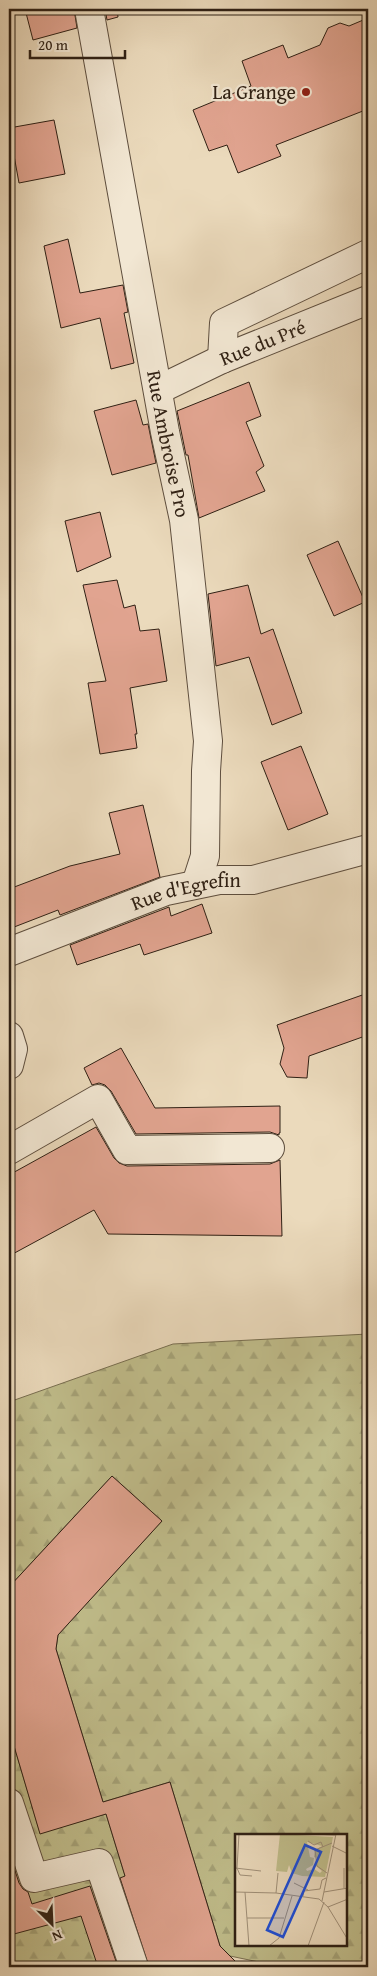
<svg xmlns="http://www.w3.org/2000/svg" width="377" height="1976" font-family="'Gentium Book Plus',serif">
	<defs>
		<pattern id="forest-firs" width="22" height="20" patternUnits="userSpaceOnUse" patternTransform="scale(1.25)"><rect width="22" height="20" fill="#c0bd8b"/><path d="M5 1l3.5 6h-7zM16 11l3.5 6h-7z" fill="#a5a277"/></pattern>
	</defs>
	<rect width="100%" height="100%" fill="#ebdabc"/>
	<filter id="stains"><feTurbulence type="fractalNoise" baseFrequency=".004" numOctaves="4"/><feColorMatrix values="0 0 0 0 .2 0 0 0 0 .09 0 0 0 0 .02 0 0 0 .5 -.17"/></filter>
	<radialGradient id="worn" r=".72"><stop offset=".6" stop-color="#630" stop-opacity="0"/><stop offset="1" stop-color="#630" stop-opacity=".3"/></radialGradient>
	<g fill="url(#forest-firs)" stroke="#786e50" fill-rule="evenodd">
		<path d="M368 1334V1967H283L230 1956 220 1946 170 1782 103 1802 56 1649 58 1635 162 1521 112 1476 9 1587V1402L173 1344ZM236 1835H346V1945H236Z"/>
		<path d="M9 1729 40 1833 106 1814 153 1967H9Z"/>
	</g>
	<g fill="#e1a490" stroke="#2f2014">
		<path d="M25 9H74L77 28 33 40Z"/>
		<path d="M105 9H117L118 17 107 20Z"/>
		<path d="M368 18V109L276 145 281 156 238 173 227 145 209 151 193 110 251 86 242 61 283 45 288 58 320 45 328 28 340 23 349 26Z"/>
		<path d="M54 120 65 174 19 183 9 128Z"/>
		<path d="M68 239 80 293 123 285 128 312 124 313 134 363 111 369 100 318 61 328 44 246Z"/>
		<path d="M249 382 261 416 246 422 264 466 256 472 265 491 199 518 188 455H186L177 411Z"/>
		<path d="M136 400 143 425 148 424 156 463 112 475 94 411Z"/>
		<path d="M100 512 111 557 77 572 65 521Z"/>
		<path d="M338 541 365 602 334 616 307 555Z"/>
		<path d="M117 580 124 608 135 605 140 631 159 629 167 681 130 688 137 734H135L137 748 100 754 88 683 106 681 83 585Z"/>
		<path d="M248 585 261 634 273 629 302 713 272 725 249 657 216 666 208 594Z"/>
		<path d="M301 746 328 814 288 830 261 762Z"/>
		<path d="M143 805 160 877 60 915 58 910 9 929V889L70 866 120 854 109 813Z"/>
		<path d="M202 904 212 933 144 955 140 944 77 965 70 945 169 907 171 916Z"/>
		<path d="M368 993V1035L309 1056 307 1078 287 1077 280 1064 284 1048 277 1025Z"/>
		<path d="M121 1048 155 1108 280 1106V1133H279V1135L270 1132 136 1134 111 1091 105 1085 99 1083 92 1085 84 1068Z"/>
		<path d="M96 1127 114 1158 119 1163 127 1166 270 1164 280 1160 282 1236 108 1234 94 1210 9 1256V1175Z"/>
		<path d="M112 1476 162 1521 58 1635 56 1649 103 1802 170 1782 220 1946 241 1967H149L120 1878 125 1876 106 1814 40 1834 9 1729V1587Z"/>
		<path d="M9 1852 19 1883 23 1889 28 1892 32 1904 90 1886 118 1967H98L81 1916 14 1934 9 1917Z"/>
	</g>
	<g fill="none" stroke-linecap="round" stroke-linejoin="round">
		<g stroke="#5e4e3e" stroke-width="30">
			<g id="minor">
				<path id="s1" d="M89 9 165 432 184 520 208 741 206 771 205 856 196 884"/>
				<path d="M222 359 224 323 368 254"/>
				<path id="s2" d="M158 390 222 359 368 300"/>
				<path id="s3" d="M9 952 166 891 219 880H253L368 849"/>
				<path d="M9 1036 13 1049 9 1065"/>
				<path d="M9 1150 98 1099 127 1150 270 1148"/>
				<path d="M9 1803 34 1878 99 1863 134 1967"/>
			</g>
		</g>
		<use href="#minor" stroke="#f2e7d3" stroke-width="28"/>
	</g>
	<circle fill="#8f2418" stroke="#f2e7d3" stroke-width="2" cx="306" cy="92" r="5"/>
	<g text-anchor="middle" stroke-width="4.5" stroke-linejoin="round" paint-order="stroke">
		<g font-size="20" fill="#2f2014" stroke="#f2e7d3" text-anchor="end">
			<text x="296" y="99">La Grange</text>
		</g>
		<g font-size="20" fill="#2f2014" stroke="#f2e7d3">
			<text dy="7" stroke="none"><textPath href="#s2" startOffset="115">Rue du Pré</textPath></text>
			<text dy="7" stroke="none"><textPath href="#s1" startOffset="442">Rue Ambroise Pro</textPath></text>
			<text dy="7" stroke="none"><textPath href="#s3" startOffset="188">Rue d'Egrefin</textPath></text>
		</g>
	</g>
	<g transform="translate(235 1834)">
		<rect width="112" height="112" fill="#ebdabc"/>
		<path d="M45 0 98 3 90 43 67 42 57 39 54 31 52 38 41 37ZM72 8 87 12 80 16 79 23 82 24 81 32 87 37 85 39 79 35 72 37 71 35 78 31 79 24 75 23Z" fill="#c0bd8b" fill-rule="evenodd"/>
		<path fill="none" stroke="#a09079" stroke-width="1" d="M4 0 2 34 5 41 17 42M77 0 100 1M73 7 79 11 86 8 88 13M97 12 113 20M0 34 26 37M92 39 82 32 80 16 97 9M59 49 73 56M109 54V34M0 58 41 59 84 65 93 73 113 106M10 58 14 112M89 58 113 54M41 59 43 39M68 62 69 57 85 55 87 46 91 44M87 67 101 0M93 73 113 65M12 84H49M34 112 44 104 57 62M73 112 89 68"/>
		<path fill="#1d4ed8" fill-opacity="0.15" stroke="#1d4ed8" stroke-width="2.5" d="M70 11 86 18 48 103 32 96Z"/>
		<rect width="112" height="112" fill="none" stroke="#2f2014" stroke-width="2.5"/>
	</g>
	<rect width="377" height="1976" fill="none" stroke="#ebdabc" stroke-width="30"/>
	<rect x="10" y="10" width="357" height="1956" fill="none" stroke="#2f2014" stroke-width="2.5"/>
	<rect x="15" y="15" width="347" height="1946" fill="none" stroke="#2f2014"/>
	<g transform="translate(52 1924) rotate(156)" stroke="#f2e7d3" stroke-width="4" paint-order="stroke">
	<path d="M0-4L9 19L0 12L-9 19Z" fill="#2f2014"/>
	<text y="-8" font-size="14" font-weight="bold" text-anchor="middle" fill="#2f2014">N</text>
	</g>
	<path d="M30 50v8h95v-8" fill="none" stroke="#2f2014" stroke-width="2.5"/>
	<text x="38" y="50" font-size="15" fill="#2f2014" stroke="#f2e7d3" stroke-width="4" paint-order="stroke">20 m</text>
	<rect width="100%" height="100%" filter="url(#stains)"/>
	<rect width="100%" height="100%" fill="url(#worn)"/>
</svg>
